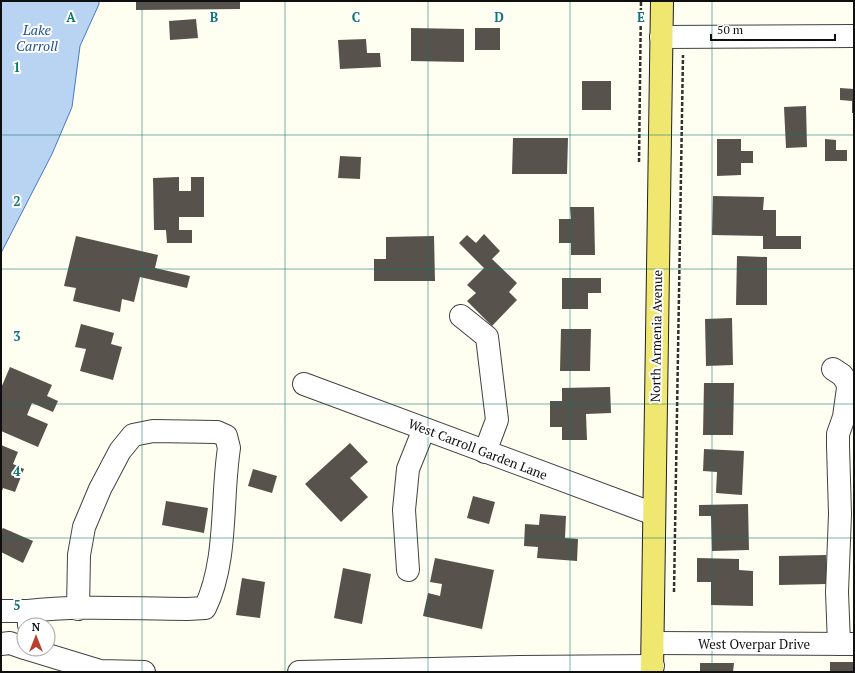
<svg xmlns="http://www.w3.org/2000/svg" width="855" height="673" font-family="'PT Serif',serif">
	<rect width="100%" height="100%" fill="#fefef1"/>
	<path fill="#b9d3f3" stroke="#447cc5" d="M1 1H99V4L80 46 72 107 52 154 1 253Z"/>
	<g fill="#57524c">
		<path d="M136 1H240V9L136 10Z"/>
		<path d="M196 19 198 38 170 40 169 21Z"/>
		<path d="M411 28 464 29V62L411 61Z"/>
		<rect x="475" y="28" width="25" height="22"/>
		<path d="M366 39 367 53H380L381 67 340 69 338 40Z"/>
		<rect x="582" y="81" width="29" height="29"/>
		<path d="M840 88 854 89V113H852V101L840 100Z"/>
		<path d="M806 106 807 147 786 148 784 107Z"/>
		<path d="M513 138H568L567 174H512Z"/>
		<path d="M717 139H741V151H753V163H741V175L717 176Z"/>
		<path d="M825 139 836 140V150H847V161H825Z"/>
		<path d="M340 156 361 157 360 179 338 178Z"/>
		<path d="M179 177V191H191V177H204V217H179V230H192V243H167L166 230H154L153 178Z"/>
		<path d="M713 196 764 197 763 210H776V236H801V249H763V236L712 235Z"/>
		<path d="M570 207H594L595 255H571V243H559V219H571Z"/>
		<path d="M484 234 500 251 492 259 517 283 509 292 517 300 492 326 467 301 476 293 467 285 484 268 459 243 467 235 476 243Z"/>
		<path d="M76 236 158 255 155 268 190 276 187 288 140 277 134 302 122 299 120 312 73 301 76 288 64 286Z"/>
		<path d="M434 236 435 281H374V259H386V237Z"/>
		<path d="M737 256 767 257V305H736Z"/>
		<path d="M562 278H601V293H588V309H562Z"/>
		<path d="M732 318 733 365 706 366 705 319Z"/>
		<path d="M81 324 114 333 111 344 122 347 113 380 80 371 86 349 75 347Z"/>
		<path d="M561 329H591L590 371H560Z"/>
		<path d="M10 367 52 385 47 396 58 401 53 412 32 403 27 415 48 424 38 447 1 431V388Z"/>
		<path d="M704 383H734L733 435H703Z"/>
		<path d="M610 387 611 413 586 414 587 440H562V427H550V401H562V388Z"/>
		<path d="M350 443 368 462 350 478 368 497 341 522 305 484Z"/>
		<path d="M1 445 18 452 13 464 24 469 15 492 3 488 1 494Z"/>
		<path d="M704 449 744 451 742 495 716 493 717 472 703 471Z"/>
		<path d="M253 469 277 476 272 493 248 486Z"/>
		<path d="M473 496 495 502 489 524 467 518Z"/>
		<path d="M166 501 208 508 204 533 162 525Z"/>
		<path d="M748 504 749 550 712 551 711 516H699V505Z"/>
		<path d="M540 514 566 516 565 538 578 539 577 561 537 558 538 547 524 546 525 524 539 525Z"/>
		<path d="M3 528 33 541 23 563 1 552V531Z"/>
		<path d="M826 555 827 584 779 585V556Z"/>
		<path d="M435 558 494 570 482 629 423 616 428 593 440 596 442 584 430 582Z"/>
		<path d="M697 558 739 559V570L753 571V606L711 605V582H697Z"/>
		<path d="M343 568 371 574 362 624 334 618Z"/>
		<path d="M242 578 265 582 260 618 236 615Z"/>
		<rect x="830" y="662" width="24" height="10"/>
		<path d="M700 663H734L733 672H700Z"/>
	</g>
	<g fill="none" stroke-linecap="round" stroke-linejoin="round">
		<g stroke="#424242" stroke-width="24">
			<g id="minor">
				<path d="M661 37 854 36"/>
				<path d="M461 316 487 337 497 420 485 452"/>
				<path d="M833 369 842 375 847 382 848 388 844 417 838 434V446L840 514 837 592 839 644"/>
				<path d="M304 384 654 514"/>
				<path d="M408 570 404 510 408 469 424 429"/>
				<path d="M1 611H28"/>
				<path d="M29 625 28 611C80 605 135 609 187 609L205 608C228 561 221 499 229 448L226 436 217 432 153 431 133 435 120 451 100 489 84 527 79 555 78 609"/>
				<path d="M653 643 853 644"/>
				<path d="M1 644 10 643 24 648"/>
				<path d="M28 649 100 671 144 672"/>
				<path d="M299 672 520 667 653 666"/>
			</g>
		</g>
		<g stroke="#202020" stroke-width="24">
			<path id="major" d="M652 672 662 1"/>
		</g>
		<g stroke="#313131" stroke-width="2.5" stroke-dasharray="4 2" stroke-linecap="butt">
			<path d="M639 162 641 1"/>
			<path d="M674 592 683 55"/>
		</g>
		<use href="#minor" stroke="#fff" stroke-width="22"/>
		<use href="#major" stroke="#f0e770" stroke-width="22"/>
	</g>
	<path fill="none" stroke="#0f766e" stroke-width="1" stroke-opacity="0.55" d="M142 1V672M285 1V672M428 1V672M570 1V672M712 1V672M1 135H854M1 269H854M1 404H854M1 538H854"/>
	<g text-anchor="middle" stroke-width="4" stroke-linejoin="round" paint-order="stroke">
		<g font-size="13" fill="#0f0f0f" stroke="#fff">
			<text transform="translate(656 336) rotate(-89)" y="5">North Armenia Avenue</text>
			<text transform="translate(478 449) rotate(21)" y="5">West Carroll Garden Lane</text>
			<text x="754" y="649">West Overpar Drive</text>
		</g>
		<g font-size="14" font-style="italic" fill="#1f4f9a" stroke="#fff">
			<text x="37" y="35">Lake<tspan x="37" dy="16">Carroll</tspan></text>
		</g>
	</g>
	<g font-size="13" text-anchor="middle" font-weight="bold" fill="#0f766e" stroke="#fff" stroke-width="4" stroke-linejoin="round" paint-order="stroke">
		<text x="71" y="22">A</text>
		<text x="214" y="22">B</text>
		<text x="356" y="22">C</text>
		<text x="499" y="22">D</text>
		<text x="641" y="22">E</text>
		<text x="17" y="72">1</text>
		<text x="17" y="206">2</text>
		<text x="17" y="341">3</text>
		<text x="17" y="476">4</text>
		<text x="17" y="610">5</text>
	</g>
	<rect width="855" height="673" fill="none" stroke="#0f0f0f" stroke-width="4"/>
	<g transform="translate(36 637)"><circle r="19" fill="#ffffff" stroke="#9f9f9f"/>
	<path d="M0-3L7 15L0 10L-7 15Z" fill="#b7402f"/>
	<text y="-6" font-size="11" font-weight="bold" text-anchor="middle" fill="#0f0f0f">N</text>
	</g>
	<path d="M711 34v6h124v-6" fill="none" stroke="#0f0f0f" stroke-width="2"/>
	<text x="717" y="34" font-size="12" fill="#0f0f0f" stroke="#ffffff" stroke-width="3" paint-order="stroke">50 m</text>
</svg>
